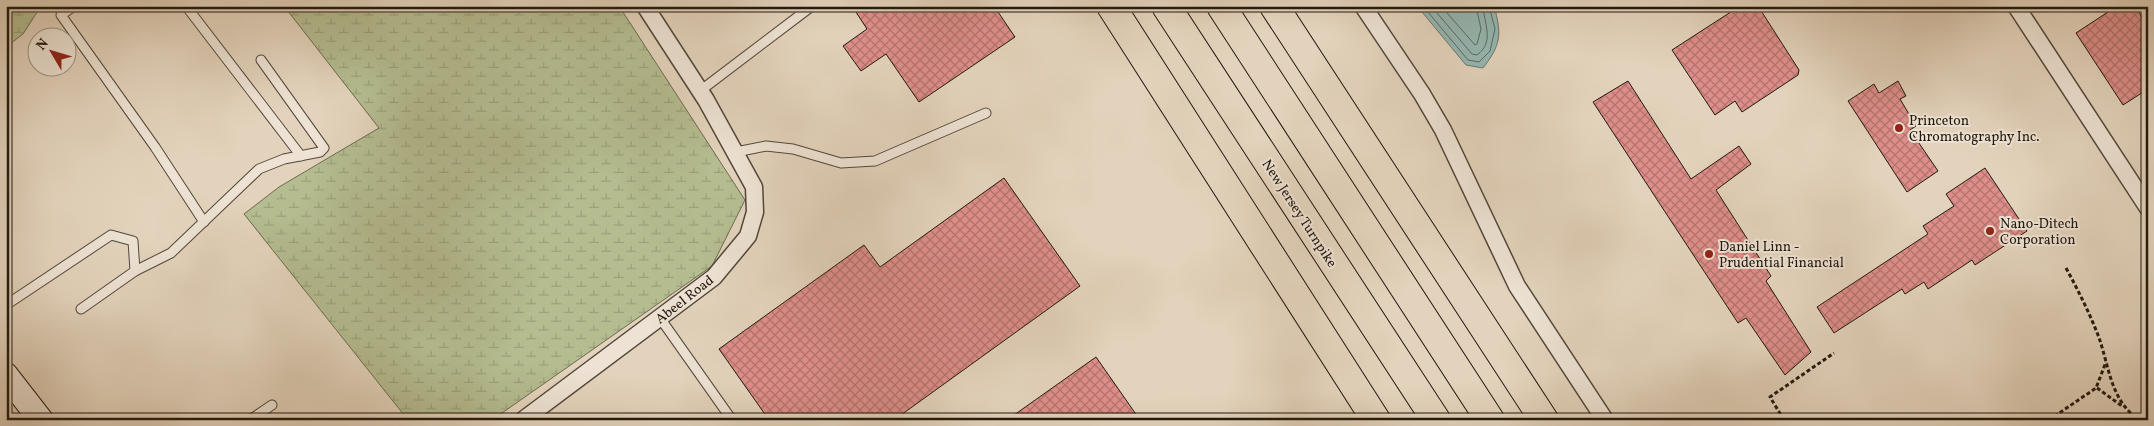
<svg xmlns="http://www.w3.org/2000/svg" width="2154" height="426" font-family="Vollkorn,serif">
	<defs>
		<pattern id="wetland-marsh" width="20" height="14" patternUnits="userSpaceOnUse" patternTransform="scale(1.25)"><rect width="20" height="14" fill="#b4bc90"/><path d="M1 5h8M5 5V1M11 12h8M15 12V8" fill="none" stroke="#9aa17b"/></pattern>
		<pattern id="building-cross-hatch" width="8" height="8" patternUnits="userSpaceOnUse" patternTransform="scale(1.25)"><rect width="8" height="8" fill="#de8e8a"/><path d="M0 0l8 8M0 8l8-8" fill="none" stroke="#b4736f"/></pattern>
	</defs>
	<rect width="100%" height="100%" fill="#e3d3bc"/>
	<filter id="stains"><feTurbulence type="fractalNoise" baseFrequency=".004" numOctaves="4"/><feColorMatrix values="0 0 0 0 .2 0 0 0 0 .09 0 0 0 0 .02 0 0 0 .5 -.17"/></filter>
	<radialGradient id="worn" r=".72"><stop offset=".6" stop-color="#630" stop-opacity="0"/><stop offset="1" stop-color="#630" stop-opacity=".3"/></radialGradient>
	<g fill="url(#wetland-marsh)" stroke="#6b6a50">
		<path d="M6 6H41L23 34 6 47Z"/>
		<path d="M284 6H619L745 200 712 266 492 420H408L244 214 279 187 379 128Z"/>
	</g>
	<path fill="#95b7b2" stroke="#677871" d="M1417 6H1494C1502 34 1501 45 1483 68L1466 65Z"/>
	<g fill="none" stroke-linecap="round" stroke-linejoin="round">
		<g stroke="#5c6861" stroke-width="1">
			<path d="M1423 6 1468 60 1479 62 1490 51 1495 29 1489 6"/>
			<path d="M1431 6 1472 54 1477 55C1495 42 1484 24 1483 6"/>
			<path d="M1441 6 1475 45 1477 44 1481 29 1476 6"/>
		</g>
	</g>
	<g fill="url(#building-cross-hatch)" stroke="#221910">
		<path d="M852 6H994L1015 37 919 102 886 54 861 71 843 46 867 29Z"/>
		<path d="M1740 6H1758L1799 70 1798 75 1742 112 1735 101 1715 115 1672 50Z"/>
		<path d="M2117 6H2135L2148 27V89L2123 105 2076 33Z"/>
		<path d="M1628 81 1691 179 1739 146 1751 164 1716 190 1771 276 1766 281 1811 352 1785 375 1746 318 1738 323 1593 102Z"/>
		<path d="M1898 81 1906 96 1900 99 1916 126 1910 130 1938 171 1907 192 1848 101 1874 84 1879 93Z"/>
		<path d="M1985 168 2027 231 1975 265 1972 260 1928 289 1924 282 1905 294 1902 289 1834 333 1817 307 1928 234 1923 226 1954 206 1946 194Z"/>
		<path d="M1004 178 1080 286 894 420H769L719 349 864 245 880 267Z"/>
		<path d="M1096 357 1140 420H1007Z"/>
	</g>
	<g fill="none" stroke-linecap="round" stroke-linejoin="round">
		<g stroke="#52483b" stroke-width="11">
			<g id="service">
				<path d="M74 6 61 15 155 147 204 222"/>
				<path d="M186 6 301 156"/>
				<path d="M700 91 812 6"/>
				<path d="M736 152 766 146 793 149 841 163 875 161 986 113"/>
				<path d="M135 271 171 253 259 169 284 159 320 152 324 148 261 60"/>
				<path d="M6 305 111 235 133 241 135 271 81 309"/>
				<path d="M660 318 732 420"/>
				<path d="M250 420 272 405"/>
			</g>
		</g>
		<g stroke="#52483b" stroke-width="19">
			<g id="minor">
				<path d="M1363 6 1422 94 1443 130 1517 286 1605 420"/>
				<path d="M2016 6 2148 208"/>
				<path d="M523 420 714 277 748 236 755 212 754 187 706 100 645 6"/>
			</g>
		</g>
		<g stroke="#221910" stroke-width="26">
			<path id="secondary" d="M6 375 41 420"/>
		</g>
		<g stroke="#221910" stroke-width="30">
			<g id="motorway">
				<path d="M1111 6 1376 420"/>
				<path d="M1166 6 1436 420"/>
				<path d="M1221 6 1490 420"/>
				<path d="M1274 6 1544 420"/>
			</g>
		</g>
		<g stroke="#221910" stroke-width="3" stroke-dasharray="4 2.5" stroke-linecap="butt">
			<path d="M2066 268C2078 290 2089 312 2098 335 2109 364 2110 402 2140 420"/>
			<path d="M2097 388 2122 406"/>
			<path d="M1784 420 1770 397 1834 353"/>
			<path d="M2049 420 2096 388 2106 362"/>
		</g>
		<use href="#service" stroke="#ede2d3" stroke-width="9"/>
		<use href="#minor" stroke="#ede2d3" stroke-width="16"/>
		<use href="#secondary" stroke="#ede2d3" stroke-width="24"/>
		<use href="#motorway" stroke="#e3d3bc" stroke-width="28"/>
	</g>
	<g fill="#8f2418" stroke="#ede2d3" stroke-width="2">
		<circle cx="1899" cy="128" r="5"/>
		<circle cx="1990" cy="231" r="5"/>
		<circle cx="1709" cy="254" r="5"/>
	</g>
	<g text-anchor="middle" stroke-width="4" stroke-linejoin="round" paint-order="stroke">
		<g font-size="14" fill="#221910" stroke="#ede2d3" text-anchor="start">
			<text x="1909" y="125">Princeton<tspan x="1909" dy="16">Chromatography Inc.</tspan></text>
			<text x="2000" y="228">Nano-Ditech<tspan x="2000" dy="16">Corporation</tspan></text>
			<text x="1719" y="251">Daniel Linn -<tspan x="1719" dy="16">Prudential Financial</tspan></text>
		</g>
		<g font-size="14" fill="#221910" stroke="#ede2d3">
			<text transform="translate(1300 213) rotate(57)" y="5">New Jersey Turnpike</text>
			<text transform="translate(684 299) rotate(-38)" y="5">Abeel Road</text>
		</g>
	</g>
	<rect width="2154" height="426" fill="none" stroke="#e3d3bc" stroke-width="25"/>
	<rect x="8" y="8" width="2139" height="411" fill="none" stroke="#221910" stroke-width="2.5"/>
	<rect x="12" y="12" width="2129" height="401" fill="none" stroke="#221910"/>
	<g transform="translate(52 52) rotate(308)"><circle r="24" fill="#ede2d3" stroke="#9c9285"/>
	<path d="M0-4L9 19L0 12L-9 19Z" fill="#8f2418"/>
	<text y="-8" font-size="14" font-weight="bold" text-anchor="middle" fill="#221910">N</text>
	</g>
	<rect width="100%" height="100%" filter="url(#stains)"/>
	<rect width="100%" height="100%" fill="url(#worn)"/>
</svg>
